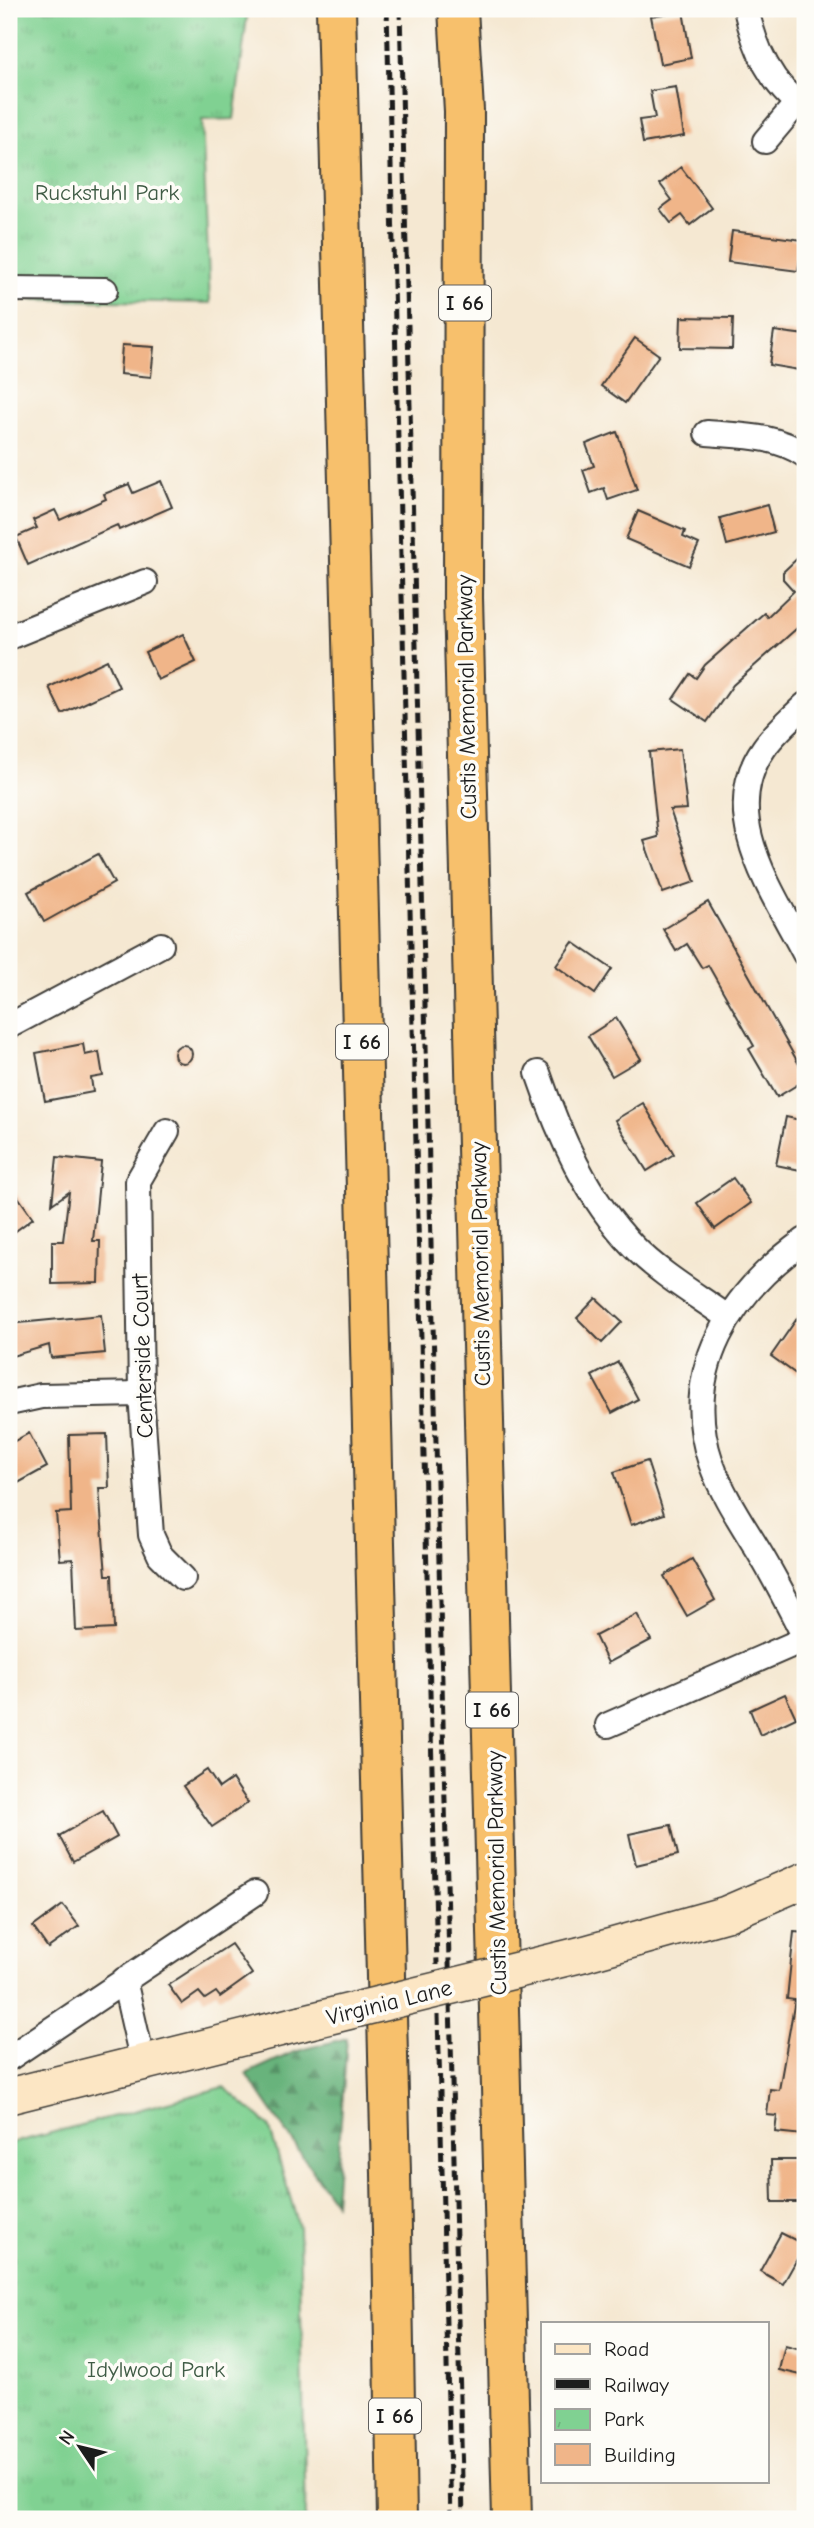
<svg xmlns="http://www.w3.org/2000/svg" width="814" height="2528" font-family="'Comic Neue',sans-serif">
	<defs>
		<pattern id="forest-firs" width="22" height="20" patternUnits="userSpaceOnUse" patternTransform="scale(1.75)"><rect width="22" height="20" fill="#68b37c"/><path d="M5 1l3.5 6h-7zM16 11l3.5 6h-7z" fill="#559165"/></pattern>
		<pattern id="park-tufts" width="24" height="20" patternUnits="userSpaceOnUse" patternTransform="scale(1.75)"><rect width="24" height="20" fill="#80d192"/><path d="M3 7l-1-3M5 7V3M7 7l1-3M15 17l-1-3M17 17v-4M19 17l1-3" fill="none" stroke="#6eb37d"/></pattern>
	</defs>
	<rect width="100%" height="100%" fill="#fdfcf7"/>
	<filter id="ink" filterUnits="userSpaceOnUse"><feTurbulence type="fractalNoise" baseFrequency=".0143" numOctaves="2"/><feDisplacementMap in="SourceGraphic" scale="14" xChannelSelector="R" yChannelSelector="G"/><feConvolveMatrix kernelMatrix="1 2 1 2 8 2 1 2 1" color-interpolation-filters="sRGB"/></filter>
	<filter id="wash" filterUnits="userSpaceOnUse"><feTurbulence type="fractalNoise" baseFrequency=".00686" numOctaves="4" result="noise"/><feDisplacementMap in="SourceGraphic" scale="28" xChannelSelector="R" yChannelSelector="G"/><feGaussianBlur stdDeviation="1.57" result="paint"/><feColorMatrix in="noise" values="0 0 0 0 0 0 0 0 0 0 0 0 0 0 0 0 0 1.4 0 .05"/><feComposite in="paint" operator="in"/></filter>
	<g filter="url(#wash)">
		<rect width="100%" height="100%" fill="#f5e8d2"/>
		<path fill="url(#forest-firs)" stroke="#42684c" stroke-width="2" d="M347 2038 335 2203 246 2074 294 2052Z"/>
		<g fill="url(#park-tufts)" stroke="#4e7657" stroke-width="2">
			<path d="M9 9H248L234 119 202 120 210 303 9 299Z"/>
			<path d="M224 2087 269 2126 299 2227 306 2519H9V2263L13 2259 9 2239V2144Z"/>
		</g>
		<g id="blocks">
			<g fill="#f0b589">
				<path d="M683 11 691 58 660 64 651 16Z"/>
				<path d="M676 87 684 136 643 143 639 120 655 118 650 91Z"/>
				<path d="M681 167 712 208 690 225 682 215 671 223 660 209 672 200 660 184Z"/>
				<path d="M732 231 803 240 798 271 728 262Z"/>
				<path d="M681 317 733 318 732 349 680 348Z"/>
				<path d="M774 331 805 335V371L769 365Z"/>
				<path d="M635 338 659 355 625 403 601 386Z"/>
				<path d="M122 345 154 347 151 377 120 374Z"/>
				<path d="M617 432 637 490 608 500 604 488 591 493 583 470 594 466 586 444Z"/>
				<path d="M161 481 172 507 119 530 117 525 28 565 16 537 37 528 33 520 55 510 60 520 106 499 104 494 129 484 133 493Z"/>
				<path d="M767 505 774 532 727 545 720 518Z"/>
				<path d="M638 511 685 531 683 537 699 544 689 566 626 539Z"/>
				<path d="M805 551V621L733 685 707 722 673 699 690 674 696 678 705 665 764 613 767 617 794 591 783 579V572Z"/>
				<path d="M183 634 196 662 158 680 145 652Z"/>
				<path d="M107 660 119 687 62 714 49 687Z"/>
				<path d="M680 749 687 809 670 810 695 882 663 893 644 841 658 837 649 752Z"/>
				<path d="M98 854 114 883 44 922 28 892Z"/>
				<path d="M708 902 805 1075V1080L777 1097 749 1049 754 1046 708 965 702 968 687 944 676 951 663 929Z"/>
				<path d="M573 942 612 969 595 994 556 966Z"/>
				<path d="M616 1018 641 1059 612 1076 588 1036Z"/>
				<path d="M83 1044 85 1055 99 1052 103 1076 91 1078 93 1092 45 1101 36 1053Z"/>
				<circle cx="183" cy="1054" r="9"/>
				<path d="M643 1103 674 1154 647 1171 615 1120Z"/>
				<path d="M786 1117 805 1121V1171L776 1165Z"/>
				<path d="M57 1157 101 1162 93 1241H100L99 1283 52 1284V1241H63L69 1192 52 1204Z"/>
				<path d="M733 1178 751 1203 715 1229 697 1203Z"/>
				<path d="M9 1184 33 1218 9 1236Z"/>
				<path d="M596 1298 622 1322 602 1343 577 1318Z"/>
				<path d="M805 1307V1361L796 1374 771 1356Z"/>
				<path d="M101 1315 105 1353 51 1358 49 1345 9 1357V1324Z"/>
				<path d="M618 1362 638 1399 612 1413 592 1376Z"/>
				<path d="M29 1433 47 1467 9 1488V1444Z"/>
				<path d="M107 1434 109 1488H99L106 1575H112L114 1629 76 1631 73 1559 60 1560 56 1513 71 1512 69 1435Z"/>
				<path d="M647 1461 664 1514 631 1525 614 1472Z"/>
				<path d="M692 1559 715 1600 687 1616 664 1576Z"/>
				<path d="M637 1614 651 1640 608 1663 595 1636Z"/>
				<path d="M785 1694 796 1718 760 1735 750 1710Z"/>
				<path d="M207 1770 219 1788 232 1779 248 1803 212 1827 183 1786Z"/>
				<path d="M103 1811 117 1837 73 1862 59 1836Z"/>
				<path d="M671 1825 678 1855 636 1865 629 1834Z"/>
				<path d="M63 1905 79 1926 48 1948 33 1927Z"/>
				<path d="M794 1932 805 1933 803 2135 775 2132 777 2116 767 2115 770 2089 779 2090 795 2000 787 1999Z"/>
				<path d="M231 1944 252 1974 220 1997 216 1992 205 1999 199 1992 182 2004 168 1985Z"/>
				<path d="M771 2160H799L800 2202H772Z"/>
				<path d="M781 2233 805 2245 783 2284 760 2271Z"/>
				<path d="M785 2345 805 2350V2376L779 2370Z"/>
			</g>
		</g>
	</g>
	<g filter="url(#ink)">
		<use href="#blocks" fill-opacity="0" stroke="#3d3b37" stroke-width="2"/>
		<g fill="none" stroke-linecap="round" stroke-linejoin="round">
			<g stroke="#3d3b37" stroke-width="28">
				<g id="street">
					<path d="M746 9C755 49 771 85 805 109"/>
					<path d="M765 141 797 103"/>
					<path d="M9 289 105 290"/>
					<path d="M707 433C741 436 776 435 805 455"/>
					<path d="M9 637 145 582"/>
					<path d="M805 705C791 719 775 732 764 748 716 816 774 893 805 954"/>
					<path d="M9 1026 161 945"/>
					<path d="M538 1073C559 1135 587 1198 633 1246 660 1274 695 1294 727 1317"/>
					<path d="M167 1131 138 1181 141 1394 151 1535 160 1555 183 1578"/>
					<path d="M805 1240C732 1292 679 1370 711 1463 724 1499 746 1529 765 1562 779 1586 792 1612 805 1637"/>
					<path d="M9 1403 41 1396 141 1394"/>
					<path d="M608 1725 805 1639"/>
					<path d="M124 1980 143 2063"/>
					<path d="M9 2058 255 1893"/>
				</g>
			</g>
			<g stroke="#3d3b37" stroke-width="38">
				<g id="secondary">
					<path d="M583 1954 726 1914 805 1880"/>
					<path d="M9 2096 302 2023"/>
				</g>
			</g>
			<g stroke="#3d3b37" stroke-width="42">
				<g id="highway">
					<path d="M336 9 391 2173 397 2519"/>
					<path d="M458 9 464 111 463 598 512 2519"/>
				</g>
			</g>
			<use href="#street" stroke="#fff" stroke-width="24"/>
			<use href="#secondary" stroke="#fce6c4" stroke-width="35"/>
			<use href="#highway" stroke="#f7c06c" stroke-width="38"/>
			<g stroke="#1c1c1c" stroke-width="5" stroke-dasharray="10 5" stroke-linecap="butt">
				<path d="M387 9 437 1965"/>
				<path d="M400 9 463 2519"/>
				<path d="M438 2015 451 2519"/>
			</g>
			<g stroke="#3d3b37" stroke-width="38" stroke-linecap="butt">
				<path id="secondary-bridge" d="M302 2023 583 1954"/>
			</g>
			<use href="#secondary-bridge" stroke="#fce6c4" stroke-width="35"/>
		</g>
	</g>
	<g text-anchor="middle" stroke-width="7" stroke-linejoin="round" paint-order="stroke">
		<g fill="#fdfcf7" stroke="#605f5e" stroke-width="2">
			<rect x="439" y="285.5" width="52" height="35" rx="5"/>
			<rect x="336" y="1024.5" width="52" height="35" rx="5"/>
			<rect x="466" y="1692.5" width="52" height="35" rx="5"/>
			<rect x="369" y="2398.5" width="52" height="35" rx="5"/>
		</g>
		<g font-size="21" font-weight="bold" fill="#1c1c1c">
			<text x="465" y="310">I 66</text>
			<text x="362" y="1049">I 66</text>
			<text x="492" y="1717">I 66</text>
			<text x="395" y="2423">I 66</text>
		</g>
		<g font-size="23" fill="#3f5b45" stroke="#fdfcf7">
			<text x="107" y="200">Ruckstuhl Park</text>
			<text x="156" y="2377">Idylwood Park</text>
		</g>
		<g font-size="23" fill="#1c1c1c" stroke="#fdfcf7">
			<text transform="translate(466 697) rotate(-91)" y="8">Custis Memorial Parkway</text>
			<text transform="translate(480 1264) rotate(-91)" y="8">Custis Memorial Parkway</text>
			<text transform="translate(142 1356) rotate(-92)" y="8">Centerside Court</text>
			<text transform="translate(496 1873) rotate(-91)" y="8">Custis Memorial Parkway</text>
			<text transform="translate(389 2002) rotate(-14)" y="8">Virginia Lane</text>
		</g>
	</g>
	<rect width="814" height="2528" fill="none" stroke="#fdfcf7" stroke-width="35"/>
	<rect x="541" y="2322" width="228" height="161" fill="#fdfcf7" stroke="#a3a29f" stroke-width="2"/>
	<rect x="555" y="2344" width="35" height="10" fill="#fce6c4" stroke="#a3a29f" stroke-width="2"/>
	<text x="604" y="2356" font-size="21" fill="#1c1c1c">Road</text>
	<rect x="555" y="2379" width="35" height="10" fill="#1c1c1c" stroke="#a3a29f" stroke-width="2"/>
	<text x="604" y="2392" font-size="21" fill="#1c1c1c">Railway</text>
	<rect x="555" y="2409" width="35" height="21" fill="url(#park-tufts)" stroke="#a3a29f" stroke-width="2"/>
	<text x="604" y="2426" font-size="21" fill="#1c1c1c">Park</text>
	<rect x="555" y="2444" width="35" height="21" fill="#f0b589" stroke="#a3a29f" stroke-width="2"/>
	<text x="604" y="2462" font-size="21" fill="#1c1c1c">Building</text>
	<g transform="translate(80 2447) rotate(305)" stroke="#fdfcf7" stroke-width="5" paint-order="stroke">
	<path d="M0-5L12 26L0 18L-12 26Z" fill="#1c1c1c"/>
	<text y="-10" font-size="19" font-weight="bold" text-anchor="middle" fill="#1c1c1c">N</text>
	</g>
</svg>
